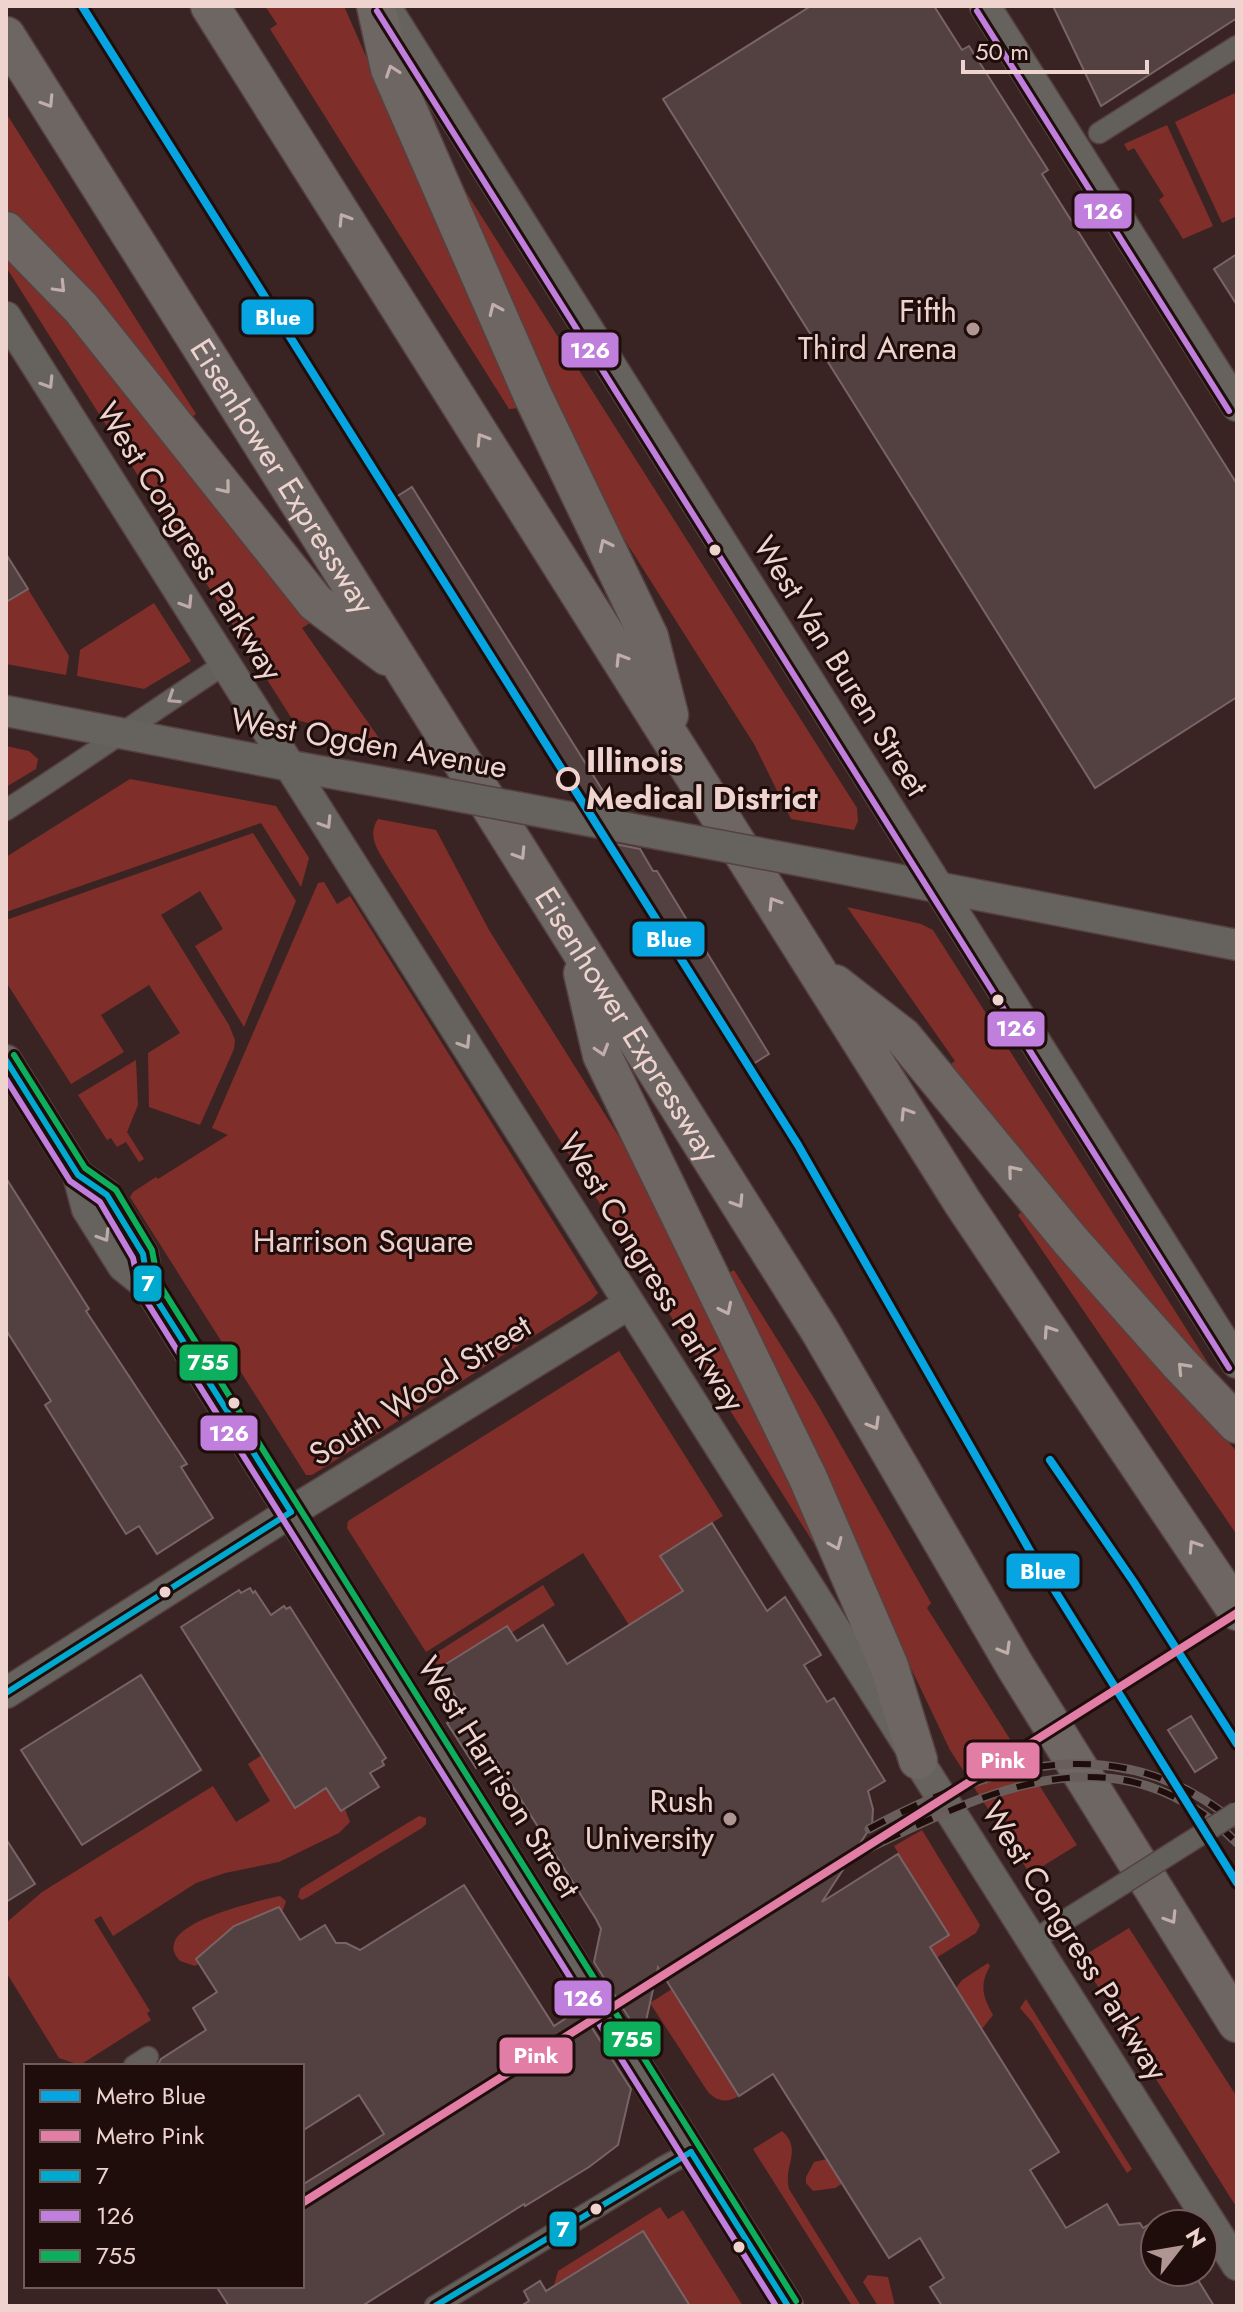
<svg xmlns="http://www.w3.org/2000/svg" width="1243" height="2312" font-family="Jost,sans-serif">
	<rect width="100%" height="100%" fill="#3a2423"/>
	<g fill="#802e29">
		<path d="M265 6H344L520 408 509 409 270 29 277 24Z"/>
		<path d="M1237 92V216L1222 223 1175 122Z"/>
		<path d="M6 113 196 414 188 420 6 214Z"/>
		<path d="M1167 125 1213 226 1183 239 1159 200 1164 196 1134 148 1128 151 1124 144Z"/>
		<path d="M440 151 857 808 858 821 854 830 791 819 754 744 595 493Z"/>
		<path d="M6 247 259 549 310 623 302 628 381 741 292 719 6 267Z"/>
		<path d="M28 589 69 656 66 675 6 664V602Z"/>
		<path d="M154 603 191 661 144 689 77 676 80 650Z"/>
		<path d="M6 746 29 751 38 759 36 769 6 787Z"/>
		<path d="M130 779 276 806 309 858 301 887 261 823 6 912V857Z"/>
		<path d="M378 819 436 830 489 930 628 1151 667 1220 828 1566 386 864C377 849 367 835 378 819Z"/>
		<path d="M253 833 296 901 244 1027 195 946 223 929 200 891 161 915 229 1025 235 1040 234 1049 200 1125 149 1107 148 1053 180 1033 149 985 101 1015 124 1052 71 1084 6 982V920Z"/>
		<path d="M324 882 337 904 350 896 598 1293 591 1300 312 1475H306L130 1197 133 1192 156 1177 158 1179 228 1135 212 1128 318 883Z"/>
		<path d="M847 907 921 924 933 930 1215 1374 994 1131 951 1064 955 1061Z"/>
		<path d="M136 1060 138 1105 127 1132 144 1159 139 1162 126 1142 117 1147 111 1138 107 1140 78 1095Z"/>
		<path d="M1027 1207 1237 1452V1535L1018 1215Z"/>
		<path d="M734 1270 818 1405 931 1603 927 1608 1077 1845 1030 1874 950 1750 724 1276Z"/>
		<path d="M619 1351 723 1516 661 1555 683 1591 629 1625 583 1553 426 1652 347 1528 348 1521Z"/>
		<path d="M543 1585 555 1605 511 1633 507 1626 439 1669 431 1656Z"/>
		<path d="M262 1755 326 1788 341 1811 345 1809 350 1822 339 1833 279 1862 225 1873 196 1883 113 1936 101 1916 94 1920 150 2011 147 2013 151 2020 80 2065 59 2058 6 1972V1923L42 1892 213 1786 236 1822 270 1801 248 1764Z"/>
		<path d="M419 1816 426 1818V1824L422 1828 308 1897 302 1900 298 1897 300 1889Z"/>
		<path d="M922 1830 980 1925 976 1933 936 1958 930 1947 949 1935 894 1846Z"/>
		<path d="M280 1896 286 1901 282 1913 195 1966 180 1961C176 1956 172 1951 174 1944 179 1919 257 1901 280 1896Z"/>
		<path d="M1129 1928 1237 2097V2208L1080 1958Z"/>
		<path d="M988 1963 990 1966C979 1986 983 1996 993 2015L982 2029 956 1988 962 1980Z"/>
		<path d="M672 1989 739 2096C727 2103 718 2102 708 2092L650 2003Z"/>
		<path d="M1026 1999 1132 2169 1127 2173 1032 2022 1020 2008Z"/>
		<path d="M782 2131C803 2150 783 2165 789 2189L861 2306H852L753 2149Z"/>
		<path d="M831 2158 848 2180 835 2188 813 2191 806 2183V2177L814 2162Z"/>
		<path d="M660 2207 668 2219 683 2210 743 2306H690L643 2231 554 2285 558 2271Z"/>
		<path d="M868 2275 888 2277 895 2306H878L863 2282Z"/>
	</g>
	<g fill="#534041" stroke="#786466" stroke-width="2">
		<path d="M811 6H934L962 50 969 46 1048 170 1042 174 1237 484V697L1095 788 663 99Z"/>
		<path d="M1053 6H1237V18L1101 106Z"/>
		<path d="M1237 254V305L1214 269Z"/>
		<path d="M412 487 613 807 588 802 396 497Z"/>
		<path d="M6 554 28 589 6 602Z"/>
		<path d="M615 844 640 849 653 871H657L769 1054 753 1064 686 957 684 958Z"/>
		<path d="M6 1178 89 1309 86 1311 187 1464 181 1467 213 1518 157 1554 139 1526 126 1534 45 1405 51 1401 6 1330Z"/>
		<path d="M712 1523 767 1611 785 1597 821 1655 804 1665 827 1702 834 1698 885 1781 868 1791 873 1809 872 1825 822 1902 898 1854 949 1935 930 1947 1059 2152 1030 2170 1066 2228 1107 2204 1119 2225 1140 2223 1143 2228 1155 2221V2272H1193L1214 2306H942L930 2287 944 2278 920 2238 889 2258 773 2074 739 2096 658 1967 642 2039 594 1962 601 1929 596 1919 494 1757 476 1768 447 1723 465 1711 438 1669 507 1626 517 1641 543 1625 567 1664 683 1591 660 1556Z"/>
		<path d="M250 1588 253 1593 255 1591 271 1615 284 1606 286 1609 290 1607 386 1758 382 1761 384 1765 370 1773 379 1787 341 1811 326 1788 295 1808 181 1627 239 1590 241 1593Z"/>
		<path d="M141 1675 201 1770 82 1845 21 1750Z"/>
		<path d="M1191 1716 1217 1758 1195 1772 1168 1730Z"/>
		<path d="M6 1839 35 1884 6 1902Z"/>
		<path d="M464 1885 554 2026 580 2009 631 2089 618 2145 589 2167 525 2206 524 2204 362 2306H229L216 2286H302V2185L384 2134 359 2095 302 2131V2066H157L161 2059 206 2030 193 2008 217 1992 196 1959 234 1926 279 1907 300 1940 325 1925 336 1943H346L360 1950Z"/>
		<path d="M643 2231 690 2306H521L529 2301 524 2291 540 2281 546 2291Z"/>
	</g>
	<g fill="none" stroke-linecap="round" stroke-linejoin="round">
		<g stroke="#554240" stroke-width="23">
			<g id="street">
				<path d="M1099 133 1237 46"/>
				<path d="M6 810C80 763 151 712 225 664"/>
				<path d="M1032 1941 1107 1894"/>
				<path d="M134 2066 148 2057"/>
				<path d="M435 2306 663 2167 691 2152"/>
			</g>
		</g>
		<g stroke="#554240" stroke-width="33">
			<g id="secondary">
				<path d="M385 6 1237 1363"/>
				<path d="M985 6 1237 406"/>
				<path d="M6 317 1237 2265"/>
				<path d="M6 711 291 766 404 786"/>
				<path d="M823 865 1237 945"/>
				<path d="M6 1060 78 1175 87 1209 123 1266 148 1286 788 2306"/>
				<path d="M78 1175 107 1195 143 1254 148 1286"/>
				<path d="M6 1693 291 1512 629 1304"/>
			</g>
		</g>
		<g stroke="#554240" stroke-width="41">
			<g id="highway">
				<path d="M210 6 963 1203 1237 1611"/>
				<path d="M376 6 390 69 533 396 649 637 669 715"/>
				<path id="s1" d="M6 36 820 1331 1015 1666 1237 2023"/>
				<path d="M6 231 81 308 315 602 387 656"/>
				<path d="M583 973 602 1055 808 1478 889 1666 918 1760"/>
				<path d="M835 984 903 1037 1070 1240 1179 1363 1237 1424"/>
			</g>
		</g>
		<use href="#street" stroke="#63605c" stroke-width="20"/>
		<use href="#secondary" stroke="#66625e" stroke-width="30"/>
		<use href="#highway" stroke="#6d6662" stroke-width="38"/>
		<g stroke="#695e5b" stroke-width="9">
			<g id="rail">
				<path d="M869 1829C989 1764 1121 1725 1237 1824"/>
				<path d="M851 1857C980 1795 1114 1720 1237 1843"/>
			</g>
		</g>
		<use href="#rail" stroke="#1e0d0b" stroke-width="6" stroke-dasharray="18" stroke-linecap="butt"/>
		<g stroke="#554240" stroke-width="23" stroke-linecap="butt">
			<path id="street-bridge" d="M1107 1894 1237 1812"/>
		</g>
		<g stroke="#554240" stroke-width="33" stroke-linecap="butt">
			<path id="secondary-bridge" d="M404 786 823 865"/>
		</g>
		<use href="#street-bridge" stroke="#63605c" stroke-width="20"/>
		<use href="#secondary-bridge" stroke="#66625e" stroke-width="30"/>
		<g stroke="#1e0d0b" stroke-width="12">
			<g id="bus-1">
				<path d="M6 1060 78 1175 107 1195 143 1254 148 1286 291 1512"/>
				<path d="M6 1693 291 1512"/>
				<path d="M691 2152 788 2306"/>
				<path d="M435 2306 691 2152"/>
			</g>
		</g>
		<g stroke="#1e0d0b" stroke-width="12">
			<g id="bus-2">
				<path d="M377 11 1229 1368"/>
				<path d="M977 11 1229 411"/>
				<path d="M6 1079 70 1181 100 1202 133 1258 140 1291 776 2306"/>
			</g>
		</g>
		<g stroke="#1e0d0b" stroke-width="12">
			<path id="bus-3" d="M14 1055 85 1168 116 1190 152 1250 158 1282 796 2301"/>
		</g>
		<use href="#bus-1" stroke="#00a9ce" stroke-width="6"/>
		<use href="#bus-2" stroke="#c07fdc" stroke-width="6"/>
		<use href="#bus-3" stroke="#0daf5c" stroke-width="6"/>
		<g stroke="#1e0d0b" stroke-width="14">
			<g id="metro-1">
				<path d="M82 6 798 1145 1029 1549 1237 1883"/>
				<path d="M1050 1460 1133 1581 1237 1744"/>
			</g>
		</g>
		<g stroke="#1e0d0b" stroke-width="14">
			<path id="metro-2" d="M302 2203 1237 1613"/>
		</g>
		<use href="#metro-1" stroke="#06a4e0" stroke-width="8"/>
		<use href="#metro-2" stroke="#e27ea6" stroke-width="8"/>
	</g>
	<defs><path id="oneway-chevron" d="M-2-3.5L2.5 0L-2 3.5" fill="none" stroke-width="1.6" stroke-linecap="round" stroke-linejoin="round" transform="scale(2)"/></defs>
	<g stroke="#c1ada9">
		<use href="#oneway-chevron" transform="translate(392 71) rotate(-109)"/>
		<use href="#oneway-chevron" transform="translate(48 102) rotate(58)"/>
		<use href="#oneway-chevron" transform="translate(344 219) rotate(-122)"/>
		<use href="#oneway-chevron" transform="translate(60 287) rotate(46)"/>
		<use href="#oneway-chevron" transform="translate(495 309) rotate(-114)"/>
		<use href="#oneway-chevron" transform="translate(482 439) rotate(-122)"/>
		<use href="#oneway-chevron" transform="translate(225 488) rotate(51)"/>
		<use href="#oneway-chevron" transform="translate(605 545) rotate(-116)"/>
		<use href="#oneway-chevron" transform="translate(621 659) rotate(-122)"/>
		<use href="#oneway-chevron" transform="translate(520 854) rotate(58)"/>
		<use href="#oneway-chevron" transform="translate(774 903) rotate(-122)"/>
		<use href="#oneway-chevron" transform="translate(602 1050) rotate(73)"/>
		<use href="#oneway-chevron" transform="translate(906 1113) rotate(-122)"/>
		<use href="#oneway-chevron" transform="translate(1013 1171) rotate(-130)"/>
		<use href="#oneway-chevron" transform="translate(738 1202) rotate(58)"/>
		<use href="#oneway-chevron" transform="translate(726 1309) rotate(64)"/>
		<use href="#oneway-chevron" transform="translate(1049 1331) rotate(-124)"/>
		<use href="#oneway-chevron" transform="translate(1183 1368) rotate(-133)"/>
		<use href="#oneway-chevron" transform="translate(874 1424) rotate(60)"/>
		<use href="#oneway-chevron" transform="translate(836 1544) rotate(67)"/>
		<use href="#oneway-chevron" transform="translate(1194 1546) rotate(-123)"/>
		<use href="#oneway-chevron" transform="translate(1005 1649) rotate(60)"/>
		<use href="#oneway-chevron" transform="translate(1171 1918) rotate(58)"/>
	</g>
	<g stroke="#beaba7">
		<use href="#oneway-chevron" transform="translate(48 383) rotate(58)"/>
		<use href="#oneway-chevron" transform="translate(187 603) rotate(58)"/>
		<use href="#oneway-chevron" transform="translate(326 823) rotate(58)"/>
		<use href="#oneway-chevron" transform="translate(465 1043) rotate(58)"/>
		<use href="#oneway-chevron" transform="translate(104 1236) rotate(58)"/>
	</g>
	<use stroke="#b6a5a1" href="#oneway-chevron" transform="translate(173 698) rotate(147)"/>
	<g fill="#af9693" stroke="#1e0d0b" stroke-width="3">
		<circle cx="973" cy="329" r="8"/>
		<circle cx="730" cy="1819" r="8"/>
	</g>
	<g fill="#eed3cf" stroke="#1e0d0b" stroke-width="3">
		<circle cx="715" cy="550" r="7"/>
		<circle cx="998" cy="1000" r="7"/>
		<circle cx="234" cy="1403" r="7"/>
		<circle cx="165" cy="1592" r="7"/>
		<circle cx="596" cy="2209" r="7"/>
		<circle cx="739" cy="2247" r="7"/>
	</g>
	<circle fill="#1e0d0b" stroke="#eed3cf" stroke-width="4" cx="568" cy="779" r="10"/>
	<g text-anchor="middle" stroke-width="6" stroke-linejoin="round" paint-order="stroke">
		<g font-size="32" fill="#eed3cf" stroke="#1e0d0b" text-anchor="end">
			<text x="957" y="322">Fifth<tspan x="957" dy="37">Third Arena</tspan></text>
			<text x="714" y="1812">Rush<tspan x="714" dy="37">University</tspan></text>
		</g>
		<g font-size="32" fill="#eed3cf" stroke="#1e0d0b">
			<text dy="11" stroke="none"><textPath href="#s1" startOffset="520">Eisenhower Expressway</textPath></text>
			<text transform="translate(190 541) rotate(58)" y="11">West Congress Parkway</text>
			<text transform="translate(841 666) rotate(58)" y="11">West Van Buren Street</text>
			<text transform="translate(369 743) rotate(10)" y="11">West Ogden Avenue</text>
			<text dy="11" stroke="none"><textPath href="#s1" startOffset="1168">Eisenhower Expressway</textPath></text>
			<text transform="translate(652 1272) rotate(58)" y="11">West Congress Parkway</text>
			<text transform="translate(420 1390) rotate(-32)" y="11">South Wood Street</text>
			<text transform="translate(499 1777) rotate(58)" y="11">West Harrison Street</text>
			<text transform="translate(1075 1941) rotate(58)" y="11">West Congress Parkway</text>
		</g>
		<g font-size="32" font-weight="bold" fill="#eed3cf" stroke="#1e0d0b" text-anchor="start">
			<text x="586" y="772">Illinois<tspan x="586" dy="37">Medical District</tspan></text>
		</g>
		<g font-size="32" fill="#edd0cc" stroke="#1e0d0b">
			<text x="363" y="1252">Harrison Square</text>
		</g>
	</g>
	<g stroke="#1e0d0b" stroke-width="3">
		<rect x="1073" y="192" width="60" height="38" rx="8" fill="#c07fdc"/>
		<rect x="240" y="298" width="75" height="38" rx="8" fill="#06a4e0"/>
		<rect x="560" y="331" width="60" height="38" rx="8" fill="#c07fdc"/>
		<rect x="631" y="920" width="75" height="38" rx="8" fill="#06a4e0"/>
		<rect x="986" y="1010" width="60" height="38" rx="8" fill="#c07fdc"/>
		<rect x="132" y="1264" width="31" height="39" rx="8" fill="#00a9ce"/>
		<rect x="178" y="1343" width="61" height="39" rx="8" fill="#0daf5c"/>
		<rect x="199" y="1414" width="60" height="38" rx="8" fill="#c07fdc"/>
		<rect x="1005" y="1552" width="76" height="38" rx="8" fill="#06a4e0"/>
		<rect x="965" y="1741" width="76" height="39" rx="8" fill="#e27ea6"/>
		<rect x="553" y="1979" width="60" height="38" rx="8" fill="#c07fdc"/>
		<rect x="602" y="2020" width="60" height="38" rx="8" fill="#0daf5c"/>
		<rect x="498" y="2036" width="76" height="39" rx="8" fill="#e27ea6"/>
		<rect x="548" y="2210" width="30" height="38" rx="8" fill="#00a9ce"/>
	</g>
	<g font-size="22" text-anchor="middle" font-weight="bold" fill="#fff">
		<text x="1103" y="219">126</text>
		<text x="278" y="325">Blue</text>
		<text x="590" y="358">126</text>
		<text x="669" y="947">Blue</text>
		<text x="1016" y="1036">126</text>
		<text x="148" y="1291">7</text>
		<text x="208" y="1370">755</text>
		<text x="229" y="1441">126</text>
		<text x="1043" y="1579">Blue</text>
		<text x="1003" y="1768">Pink</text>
		<text x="583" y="2006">126</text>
		<text x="632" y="2047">755</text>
		<text x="536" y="2063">Pink</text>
		<text x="563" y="2237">7</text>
	</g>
	<rect width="1243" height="2312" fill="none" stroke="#eed3cf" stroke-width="16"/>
	<rect x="24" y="2064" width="280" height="224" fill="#1e0d0b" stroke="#715c59" stroke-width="2"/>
	<rect x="40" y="2090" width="40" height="12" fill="#06a4e0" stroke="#715c59" stroke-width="2"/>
	<text x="96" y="2104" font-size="24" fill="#eed3cf">Metro Blue</text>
	<rect x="40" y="2130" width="40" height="12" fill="#e27ea6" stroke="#715c59" stroke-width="2"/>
	<text x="96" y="2144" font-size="24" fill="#eed3cf">Metro Pink</text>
	<rect x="40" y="2170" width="40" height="12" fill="#00a9ce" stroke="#715c59" stroke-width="2"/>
	<text x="96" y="2184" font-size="24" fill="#eed3cf">7</text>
	<rect x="40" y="2210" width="40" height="12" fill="#c07fdc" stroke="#715c59" stroke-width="2"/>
	<text x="96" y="2224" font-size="24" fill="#eed3cf">126</text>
	<rect x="40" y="2250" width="40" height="12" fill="#0daf5c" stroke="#715c59" stroke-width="2"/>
	<text x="96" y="2264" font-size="24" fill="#eed3cf">755</text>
	<g transform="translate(1179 2248) rotate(59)"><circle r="38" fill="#1e0d0b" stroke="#715c59" stroke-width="2"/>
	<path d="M0-6L14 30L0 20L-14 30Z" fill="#af9693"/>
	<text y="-12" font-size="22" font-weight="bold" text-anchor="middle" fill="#eed3cf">N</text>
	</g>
	<path d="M963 60v12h184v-12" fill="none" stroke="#eed3cf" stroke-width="4"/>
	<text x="975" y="60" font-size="24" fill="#eed3cf" stroke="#1e0d0b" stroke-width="6" paint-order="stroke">50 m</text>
</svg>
